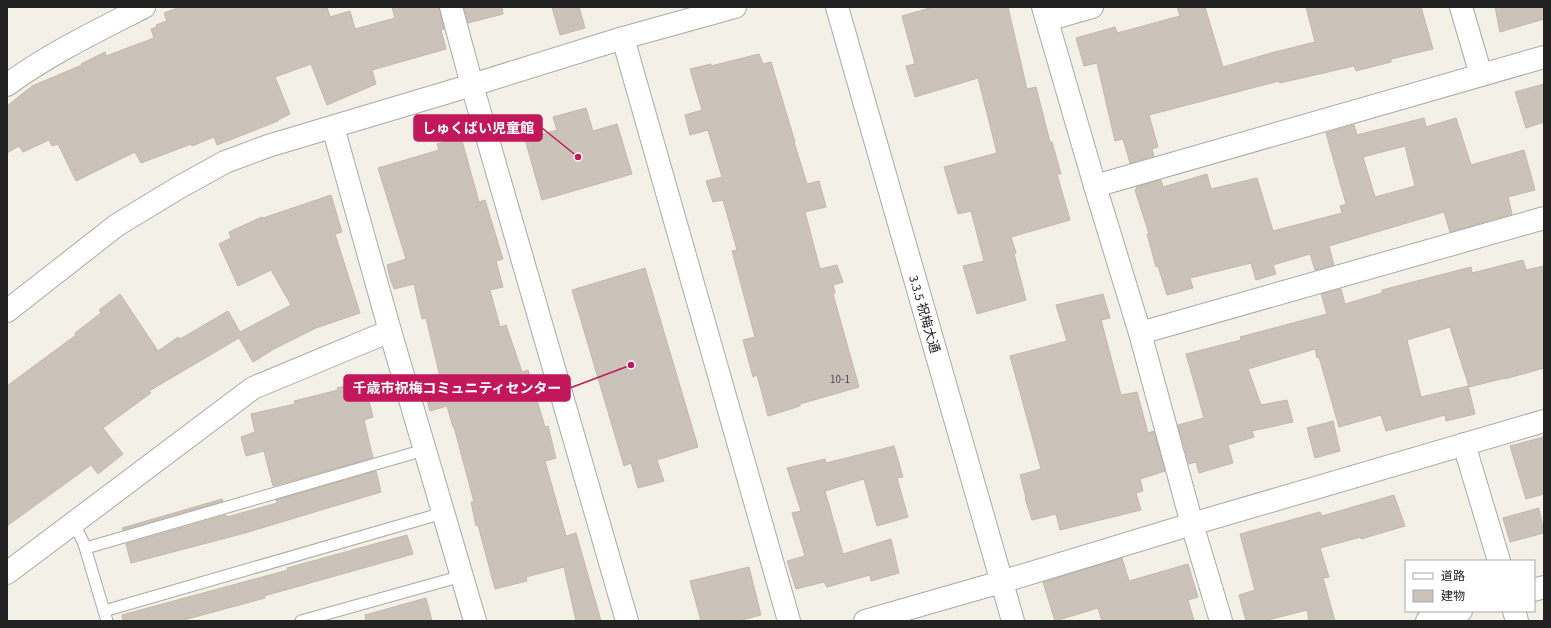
<svg xmlns="http://www.w3.org/2000/svg" width="1551" height="628" font-family="'Source Sans 3','Noto Sans JP',sans-serif">
	<rect width="100%" height="100%" fill="#f3f0e8"/>
	<g fill="#cbc3ba" stroke="#c6b7a8" fill-rule="evenodd">
		<path d="M180 7H327L330 17 350 11 355 29 395 18 392 7H439L444 29 441 30 446 49 372 70 376 84 327 105 311 64 275 77 290 114 278 120V121L217 145 214 137 192 146 191 144 141 163 135 152 76 181 58 144 52 146 49 140 23 152 19 146 7 153V106L32 86 82 65 81 64 105 52 106 56 154 38 151 29 157 27 156 25 167 21 164 13Z"/>
		<path d="M464 7H502L503 14 468 23Z"/>
		<path d="M552 7H579L585 28 560 35Z"/>
		<path d="M933 7H1008L1027 89 1036 87 1050 142H1052L1061 174H1057L1070 220 1011 237 1016 253 1014 254 1026 300 977 314 963 266 984 261 971 211 958 214 944 167 997 153 978 78 915 97 906 66 915 64 902 16Z"/>
		<path d="M1177 7H1205L1223 67 1271 53 1315 42 1306 7H1421L1433 49 1391 59V62L1356 71 1354 66 1280 83 1279 81 1149 115 1158 147 1152 149 1154 156 1130 163 1123 139 1115 141 1097 63 1084 66 1076 38 1115 27 1117 33 1180 16Z"/>
		<path d="M1495 7H1544V19L1500 32Z"/>
		<path d="M759 54 763 64 771 62 795 142H794L807 184 819 181 826 207 805 212 820 269 837 265 843 282 833 285 835 293 833 294 859 387 800 404V406L768 416 757 375 753 377 743 340 755 337 732 251 737 250 723 200 713 202 706 181 722 177 708 130 690 135 685 115 702 110 690 69 711 64V66Z"/>
		<path d="M1544 84V122L1526 128 1515 92Z"/>
		<path d="M586 108 593 131 617 124 632 174 542 200 525 139 557 130 553 117Z"/>
		<path d="M1424 118 1426 127 1456 118 1471 165 1524 150 1535 190 1508 197 1512 214 1450 232 1444 212 1329 246 1334 265 1315 270 1310 254 1273 265 1276 274 1256 280 1251 263 1190 278 1193 288 1167 295 1158 266 1156 267 1147 234H1149L1135 190 1137 189 1136 187 1161 180 1163 187 1207 174 1211 189 1257 178 1273 231 1342 213 1340 206 1346 204 1326 133 1354 125 1357 135ZM1405 146 1415 186 1375 197 1363 157Z"/>
		<path d="M461 137 479 202 485 200 503 259 496 261 503 287 490 290 500 327 506 325 522 372 528 370 545 427 548 426 556 458 545 461 566 536 576 533 601 621H576L564 567 526 577 527 581 495 589 478 525 476 526 471 502H474L454 427H453L447 406 430 411 423 386 441 381 426 318 422 319 414 284 394 289 390 278 387 265 406 259 378 168 439 150 437 144Z"/>
		<path d="M331 195 342 232 335 234 360 313 316 328 274 349 253 362 239 338 149 391 151 393 103 428 123 454 98 474 91 465 7 526V386L76 335 75 333 101 313 99 310 120 294 158 351 178 337 180 339 228 311 240 332 291 305 271 270 238 286 219 244 231 238 229 232 262 217 263 218Z"/>
		<path d="M1523 260 1526 270 1544 266V368L1505 379V378L1469 387 1450 327 1407 340 1421 397 1468 386 1475 414 1446 421 1445 415 1386 431 1381 415 1339 427 1319 357 1317 358 1315 349 1248 369 1261 405 1287 400 1293 422 1252 431 1254 437 1228 445 1233 463 1199 473 1196 462 1189 464 1178 425 1204 418 1186 354 1241 340 1240 337 1327 314 1321 294 1341 289 1345 304 1382 293V290L1471 267 1472 273Z"/>
		<path d="M645 268 698 447 657 460 664 481 638 488 631 463 624 466 572 290Z"/>
		<path d="M1103 294 1110 318 1101 320 1121 395 1137 392 1148 433 1154 431 1165 471 1140 479 1143 491 1136 493 1141 510 1060 530 1056 514 1032 520 1025 498H1026L1020 475 1041 469 1010 356 1067 341 1056 305Z"/>
		<path d="M364 381 373 417 364 420 373 458 273 486 264 451 246 456 241 437 255 432 251 414 295 404 294 401 338 390 337 388Z"/>
		<path d="M1333 421 1340 451 1315 458 1307 428Z"/>
		<path d="M1544 437V494L1526 499 1510 446Z"/>
		<path d="M894 446 903 477 897 478 908 517 877 526 864 479 825 491 843 554 891 539 899 573 871 581 870 575 827 587 824 582 796 589 787 561 805 556 792 513 801 511 787 468 825 459 826 463Z"/>
		<path d="M376 471 381 492 245 533 131 563 126 544 226 515 227 517 277 503 276 500Z"/>
		<path d="M1394 495 1405 526 1361 539V537L1320 548 1329 577 1323 578 1335 621H1309L1307 610 1264 621H1246L1239 595 1255 590 1240 534 1320 512 1322 516Z"/>
		<path d="M222 499 223 501 123 530 122 528Z"/>
		<path d="M1539 508 1544 533 1510 542 1503 518Z"/>
		<path d="M407 535 413 554 264 596 265 598 180 621H123L122 615 288 570 287 568Z"/>
		<path d="M1122 558 1129 581 1188 564 1198 597 1188 600 1194 621H1102L1098 608 1055 621 1043 582Z"/>
		<path d="M749 567 761 615 738 621H701L690 581Z"/>
		<path d="M426 598 432 621H366L365 615Z"/>
	</g>
	<g fill="none" stroke-linecap="round" stroke-linejoin="round">
		<g stroke="#a9a9a9" stroke-width="13">
			<g id="service">
				<path d="M74 523 84 544 107 621"/>
				<path d="M86 548 424 450"/>
				<path d="M104 611 443 513"/>
				<path d="M301 621 462 576"/>
			</g>
		</g>
		<g stroke="#a9a9a9" stroke-width="24">
			<g id="minor">
				<path d="M451 7 472 85 627 621"/>
				<path d="M1043 7 1095 186 1140 333 1192 524 1221 621"/>
				<path d="M1461 7 1481 75"/>
				<path d="M1047 20 1092 7"/>
				<path d="M623 38 789 621"/>
				<path d="M7 85C49 54 97 31 144 7"/>
				<path d="M333 127 390 331 475 621"/>
				<path d="M1095 186 1544 57"/>
				<path d="M1140 333 1544 218"/>
				<path d="M1464 444 1499 561"/>
				<path d="M7 573 253 388 390 331"/>
				<path d="M1534 590 1544 587"/>
				<path d="M1514 611 1517 621"/>
				<path d="M865 621 1001 582 1192 524 1544 421"/>
				<path d="M1427 621 1461 611"/>
			</g>
		</g>
		<g stroke="#a9a9a9" stroke-width="24">
			<g id="tertiary">
				<path d="M837 7 1013 621"/>
				<path d="M7 311 117 225 178 188 225 162 268 146 472 85 623 38 735 7"/>
			</g>
		</g>
		<use href="#service" stroke="#fff" stroke-width="11"/>
		<use href="#minor" stroke="#fff" stroke-width="22"/>
		<use href="#tertiary" stroke="#fff" stroke-width="22"/>
	</g>
	<g text-anchor="middle" stroke-width="4" stroke-linejoin="round" paint-order="stroke">
		<g font-size="11" fill="#4c4a48">
			<text x="840" y="383">10-1</text>
		</g>
		<g font-size="13" fill="#222" stroke="#fff">
			<text transform="translate(925 314) rotate(74)" y="5">3.3.5 祝梅大通</text>
		</g>
	</g>
	<path fill="none" stroke="#c2185b" stroke-width="1.5" d="M578 157L542 128M631 365L570 388"/>
	<g fill="#c2185b" stroke="#fff" stroke-width="1.5">
		<circle cx="578" cy="157" r="4"/>
		<circle cx="631" cy="365" r="4"/>
	</g>
	<g fill="#c2185b" stroke="#c2185b" stroke-width="1.5">
		<rect x="414" y="115" width="128" height="26" rx="4"/>
		<rect x="344" y="375" width="226" height="26" rx="4"/>
	</g>
	<g font-size="14" text-anchor="middle" font-weight="bold" fill="#fff">
		<text x="478" y="133">しゅくばい児童館</text>
		<text x="457" y="393">千歳市祝梅コミュニティセンター</text>
	</g>
	<rect width="1551" height="628" fill="none" stroke="#222222" stroke-width="16"/>
	<rect x="1405" y="560" width="130" height="52" fill="#ffffff" stroke="#a7a7a7"/>
	<rect x="1413" y="573" width="20" height="6" fill="#ffffff" stroke="#a7a7a7"/>
	<text x="1441" y="580" font-size="12" fill="#222222">道路</text>
	<rect x="1413" y="590" width="20" height="12" fill="#cbc3ba" stroke="#a7a7a7"/>
	<text x="1441" y="600" font-size="12" fill="#222222">建物</text>
</svg>
